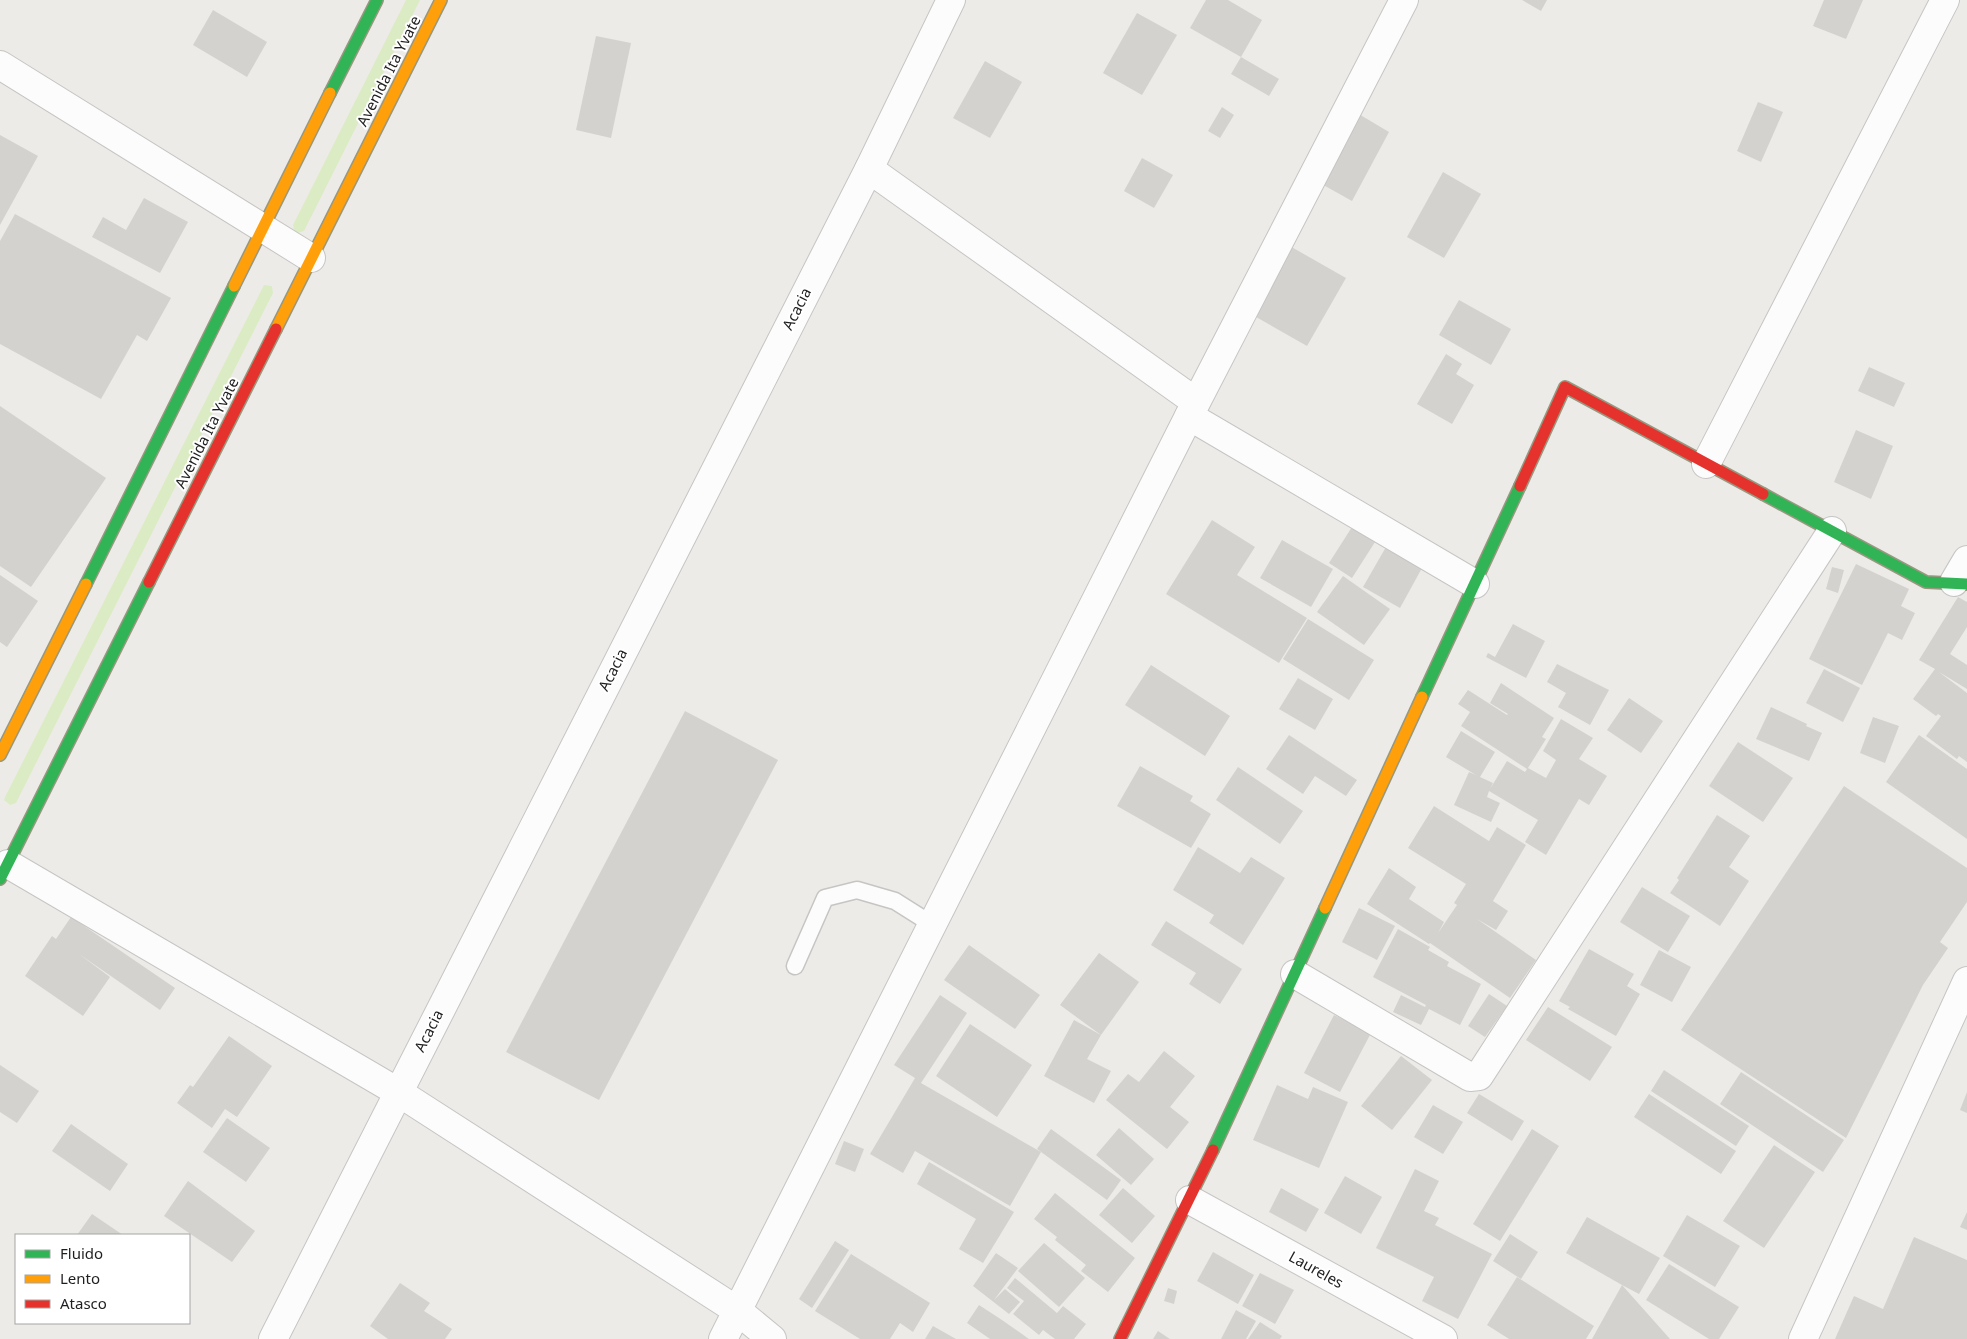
<svg xmlns="http://www.w3.org/2000/svg" width="1967" height="1339" font-family="'Noto Sans',sans-serif">
	<rect width="100%" height="100%" fill="#edebe8"/>
	<g fill="#dbecc5">
		<path d="M406 0H420L304 231 298 233 294 231 293 225Z"/>
		<path d="M264 285 272 286 273 293 16 803 10 805 4 800 5 797Z"/>
	</g>
	<g fill="#d4d2cf">
		<path d="M1206 0H1228L1262 20 1241 57 1190 28Z"/>
		<path d="M1522 0H1547L1541 11Z"/>
		<path d="M1824 0H1863L1846 39 1813 26Z"/>
		<path d="M213 10 267 42 247 77 193 45Z"/>
		<path d="M1137 13 1177 35 1142 95 1103 73Z"/>
		<path d="M596 36 631 43 611 138 576 130Z"/>
		<path d="M1241 57 1279 79 1269 96 1231 74Z"/>
		<path d="M985 61 1022 82 990 138 953 118Z"/>
		<path d="M1758 102 1783 112 1761 162 1737 151Z"/>
		<path d="M1222 107 1234 115 1220 138 1208 131Z"/>
		<path d="M1357 113 1389 132 1352 201 1318 182Z"/>
		<path d="M0 135 38 156 0 225Z"/>
		<path d="M1142 158 1173 175 1154 208 1124 191Z"/>
		<path d="M1443 172 1481 194 1444 258 1407 237Z"/>
		<path d="M144 198 188 222 160 273 92 237 103 217 126 230Z"/>
		<path d="M15 214 171 298 147 341 137 335 101 399 0 344V241Z"/>
		<path d="M1288 245 1346 278 1307 346 1249 313Z"/>
		<path d="M1459 300 1511 329 1491 365 1439 335Z"/>
		<path d="M1446 354 1462 364 1456 374 1474 385 1452 424 1417 404Z"/>
		<path d="M1869 367 1905 383 1894 407 1858 391Z"/>
		<path d="M0 406 106 478 31 587 0 566Z"/>
		<path d="M1856 430 1893 446 1871 499 1834 482Z"/>
		<path d="M1212 520 1255 547 1237 575 1307 618 1279 663 1166 594Z"/>
		<path d="M1352 527 1375 542 1352 578 1329 563Z"/>
		<path d="M1282 540 1333 569 1311 607 1260 578Z"/>
		<path d="M1386 547 1422 568 1400 608 1363 587Z"/>
		<path d="M1856 564 1909 589 1901 606 1915 613 1902 640 1888 633 1862 685 1809 659Z"/>
		<path d="M1832 567 1844 570 1838 593 1826 589Z"/>
		<path d="M0 575 38 601 7 647 0 642Z"/>
		<path d="M1343 576 1390 609 1364 645 1317 612Z"/>
		<path d="M1958 597 1967 602V627L1950 654 1967 665V689L1939 672 1967 693V762L1959 756 1957 759 1926 736 1941 716 1938 714 1936 716 1913 699 1935 669 1919 660Z"/>
		<path d="M1308 619 1374 660 1349 700 1283 659Z"/>
		<path d="M1513 624 1545 641 1526 678 1486 657 1488 653 1495 657Z"/>
		<path d="M1557 664 1609 690 1590 725 1558 707 1566 693 1547 682Z"/>
		<path d="M1151 665 1230 716 1205 756 1125 705Z"/>
		<path d="M1824 669 1860 688 1843 722 1806 703Z"/>
		<path d="M1298 678 1333 699 1315 730 1279 709Z"/>
		<path d="M1501 683 1554 718 1542 737 1546 739 1528 768 1546 778 1556 760 1543 751 1561 719 1593 738 1579 759 1607 776 1589 805 1579 799 1546 855 1525 842 1538 820 1489 791 1487 797 1500 803 1491 822 1454 805 1469 772 1476 775 1446 757 1461 731 1495 752 1480 777 1493 783 1490 789 1507 761 1525 772 1527 769 1461 726 1470 712 1458 704 1468 690 1507 715 1508 714 1490 703Z"/>
		<path d="M1629 698 1663 721 1641 753 1607 730Z"/>
		<path d="M1771 707 1807 724 1806 726 1822 733 1809 761 1756 739Z"/>
		<path d="M685 711 778 760 599 1100 506 1052Z"/>
		<path d="M1873 717 1899 726 1885 763 1860 753Z"/>
		<path d="M1289 735 1357 780 1346 796 1315 776 1303 794 1266 769Z"/>
		<path d="M1919 735 1967 769V839L1886 782Z"/>
		<path d="M1738 742 1793 778 1763 822 1709 786Z"/>
		<path d="M1140 766 1193 796 1190 801 1211 814 1191 848 1117 806Z"/>
		<path d="M1238 767 1303 811 1280 844 1216 800Z"/>
		<path d="M1844 786 1967 868V902L1940 942 1948 948 1923 985 1846 1138 1681 1030Z"/>
		<path d="M1434 806 1489 841 1497 827 1526 845 1493 901 1508 911 1496 930 1477 919 1536 960 1510 998 1430 943 1429 944 1367 904 1389 868 1416 887 1409 899 1444 922 1438 933 1457 905 1454 903 1466 884 1408 848Z"/>
		<path d="M1717 815 1750 836 1729 867 1749 881 1720 926 1670 893 1679 880 1677 878Z"/>
		<path d="M1198 847 1240 873 1251 857 1285 878 1243 945 1209 923 1214 915 1173 890Z"/>
		<path d="M1642 887 1690 916 1668 952 1620 922Z"/>
		<path d="M1359 908 1395 926 1377 960 1342 942Z"/>
		<path d="M71 917 175 988 160 1010 79 954 110 977 83 1016 25 976 52 936 56 939Z"/>
		<path d="M1166 921 1242 969 1220 1004 1189 984 1196 973 1151 945Z"/>
		<path d="M1398 929 1430 947 1428 950 1449 962 1447 966 1481 984 1460 1025 1429 1009 1421 1025 1393 1012 1401 995 1425 1007 1426 1005 1373 977Z"/>
		<path d="M969 945 1040 995 1015 1029 944 980Z"/>
		<path d="M1589 949 1634 974 1627 986 1640 994 1616 1036 1568 1009 1570 1007 1559 1001Z"/>
		<path d="M1659 950 1691 967 1672 1002 1640 985Z"/>
		<path d="M1099 953 1139 982 1101 1035 1060 1005Z"/>
		<path d="M1489 994 1507 1006 1485 1037 1468 1026Z"/>
		<path d="M940 995 967 1013 921 1083 1041 1152 1010 1206 915 1151 903 1173 870 1154 915 1078 894 1065Z"/>
		<path d="M1548 1007 1612 1047 1590 1081 1526 1040Z"/>
		<path d="M1334 1015 1371 1033 1340 1092 1304 1073Z"/>
		<path d="M1074 1020 1101 1035 1087 1059 1111 1071 1094 1103 1044 1076Z"/>
		<path d="M970 1024 1032 1065 997 1117 936 1076Z"/>
		<path d="M229 1036 272 1066 237 1117 225 1109 212 1128 177 1103 190 1085 193 1087Z"/>
		<path d="M1164 1051 1195 1076 1170 1107 1189 1122 1167 1149 1106 1100 1128 1074 1139 1082Z"/>
		<path d="M1401 1056 1432 1080 1392 1130 1361 1106Z"/>
		<path d="M0 1065 39 1091 17 1123 0 1112Z"/>
		<path d="M1664 1070 1749 1126 1736 1146 1651 1091Z"/>
		<path d="M1741 1072 1844 1140 1823 1172 1720 1104Z"/>
		<path d="M1277 1085 1308 1099 1313 1087 1348 1102 1319 1168 1253 1140Z"/>
		<path d="M1967 1092V1113L1960 1110Z"/>
		<path d="M1479 1094 1524 1121 1512 1141 1467 1113Z"/>
		<path d="M1649 1094 1736 1151 1721 1174 1634 1117Z"/>
		<path d="M1433 1105 1463 1122 1443 1154 1414 1137Z"/>
		<path d="M227 1118 270 1148 246 1182 203 1152Z"/>
		<path d="M71 1124 128 1164 110 1191 52 1151Z"/>
		<path d="M1119 1128 1154 1159 1131 1185 1096 1155Z"/>
		<path d="M1051 1129 1121 1180 1107 1200 1037 1149Z"/>
		<path d="M1532 1129 1559 1146 1500 1241 1473 1224Z"/>
		<path d="M844 1141 864 1149 855 1172 835 1164Z"/>
		<path d="M1774 1145 1815 1172 1764 1248 1723 1221Z"/>
		<path d="M929 1162 1014 1212 983 1263 959 1249 976 1219 917 1184Z"/>
		<path d="M1415 1169 1439 1181 1424 1211 1439 1218 1435 1225 1492 1254 1458 1319 1422 1301 1434 1277 1376 1248Z"/>
		<path d="M1345 1176 1382 1197 1361 1234 1324 1213Z"/>
		<path d="M188 1181 255 1231 232 1262 164 1216Z"/>
		<path d="M1123 1188 1155 1216 1132 1243 1099 1215Z"/>
		<path d="M1281 1188 1319 1209 1306 1232 1269 1212Z"/>
		<path d="M1055 1193 1135 1258 1108 1292 1081 1271 1086 1265 1055 1240 1057 1237 1034 1219Z"/>
		<path d="M1967 1212V1230L1960 1227Z"/>
		<path d="M92 1214 123 1235H77Z"/>
		<path d="M1687 1215 1740 1246 1715 1287 1663 1256Z"/>
		<path d="M1587 1217 1660 1258 1639 1294 1622 1285 1670 1339H1592L1622 1285 1566 1253Z"/>
		<path d="M1510 1234 1538 1252 1521 1279 1493 1261Z"/>
		<path d="M1914 1237 1967 1260V1339H1835L1854 1296 1883 1309Z"/>
		<path d="M835 1241 849 1250 812 1308 799 1299Z"/>
		<path d="M1044 1243 1085 1278 1059 1307 1018 1271Z"/>
		<path d="M1213 1252 1254 1275 1238 1304 1197 1281Z"/>
		<path d="M996 1253 1018 1268 994 1300 1005 1289 1020 1302 1009 1314 973 1286Z"/>
		<path d="M851 1254 930 1303 913 1332 900 1323 890 1339H860L815 1311Z"/>
		<path d="M1669 1264 1739 1307 1719 1339H1709L1646 1300Z"/>
		<path d="M1260 1273 1294 1290 1275 1324 1242 1306Z"/>
		<path d="M1517 1277 1594 1326 1586 1339H1509L1487 1325Z"/>
		<path d="M1015 1278 1057 1313 1063 1306 1086 1324 1074 1339H1055L1043 1330 1039 1335 1013 1314 1024 1301 1007 1288Z"/>
		<path d="M400 1283 430 1303 424 1311 452 1329 445 1339H388L370 1326Z"/>
		<path d="M1168 1288 1177 1291 1174 1304 1164 1301Z"/>
		<path d="M979 1305 1002 1320 1029 1339H990L967 1323Z"/>
		<path d="M1236 1310 1256 1321 1246 1339H1221Z"/>
		<path d="M1260 1322 1282 1336 1280 1339H1248Z"/>
		<path d="M933 1326 956 1339H925Z"/>
		<path d="M1158 1331 1170 1339H1153Z"/>
	</g>
	<g fill="none" stroke-linecap="round" stroke-linejoin="round">
		<g stroke="#c6c5c4" stroke-width="19">
			<path id="lane" d="M795 966 825 898 857 890 895 901 933 925"/>
		</g>
		<g stroke="#c6c5c4" stroke-width="30">
			<g id="street">
				<path d="M0 65 311 258"/>
				<path d="M869 169 1196 402"/>
				<path d="M1189 416 1475 584"/>
				<path d="M1706 464 1945 0"/>
				<path d="M1954 582 1967 560"/>
				<path d="M8 864 398 1092 738 1311 772 1339"/>
				<path d="M1295 974 1470 1077 1479 1076 1832 531"/>
				<path d="M1190 1200 1443 1339"/>
				<path d="M273 1339 869 169 951 0"/>
				<path d="M723 1339 1189 416 1404 0"/>
				<path d="M1803 1339 1967 981"/>
			</g>
		</g>
		<g stroke="#97987f" stroke-width="14">
			<g id="fast">
				<path d="M330 93 377 0"/>
				<path d="M1763 494 1926 582 1967 584"/>
				<path d="M86 584 234 286"/>
				<path d="M1422 697 1520 486"/>
				<path d="M0 879 149 582"/>
				<path d="M1213 1150 1325 908"/>
			</g>
		</g>
		<g stroke="#97987f" stroke-width="14">
			<g id="slow">
				<path d="M234 286 330 93"/>
				<path d="M276 329 441 0"/>
				<path d="M0 755 86 584"/>
				<path d="M1325 908 1422 697"/>
			</g>
		</g>
		<g stroke="#97987f" stroke-width="14">
			<g id="jam">
				<path d="M1520 486 1565 387 1763 494"/>
				<path d="M149 582 276 329"/>
				<path d="M1120 1339 1213 1150"/>
			</g>
		</g>
		<use href="#lane" stroke="#fcfcfc" stroke-width="16"/>
		<use href="#street" stroke="#fcfcfc" stroke-width="28"/>
		<use href="#fast" stroke="#30b455" stroke-width="11"/>
		<use href="#slow" stroke="#ff9f0a" stroke-width="11"/>
		<use href="#jam" stroke="#e5322d" stroke-width="11"/>
	</g>
	<g text-anchor="middle" stroke-width="4" stroke-linejoin="round" paint-order="stroke">
		<g font-size="15" fill="#1f1f1f" stroke="#fff">
			<text transform="translate(389 71) rotate(-63)" y="5">Avenida Ita Yvate</text>
			<text transform="translate(797 309) rotate(-63)" y="5">Acacia</text>
			<text transform="translate(207 433) rotate(-63)" y="5">Avenida Ita Yvate</text>
			<text transform="translate(613 670) rotate(-63)" y="5">Acacia</text>
			<text transform="translate(429 1031) rotate(-63)" y="5">Acacia</text>
			<text transform="translate(1316 1270) rotate(29)" y="5">Laureles</text>
		</g>
	</g>
	<rect x="15" y="1234" width="175" height="90" fill="#ffffff" stroke="#a5a5a5"/>
	<rect x="25" y="1250" width="25" height="8" fill="#30b455" stroke="#a5a5a5"/>
	<text x="60" y="1259" font-size="15" fill="#1f1f1f">Fluido</text>
	<rect x="25" y="1275" width="25" height="8" fill="#ff9f0a" stroke="#a5a5a5"/>
	<text x="60" y="1284" font-size="15" fill="#1f1f1f">Lento</text>
	<rect x="25" y="1300" width="25" height="8" fill="#e5322d" stroke="#a5a5a5"/>
	<text x="60" y="1309" font-size="15" fill="#1f1f1f">Atasco</text>
</svg>
